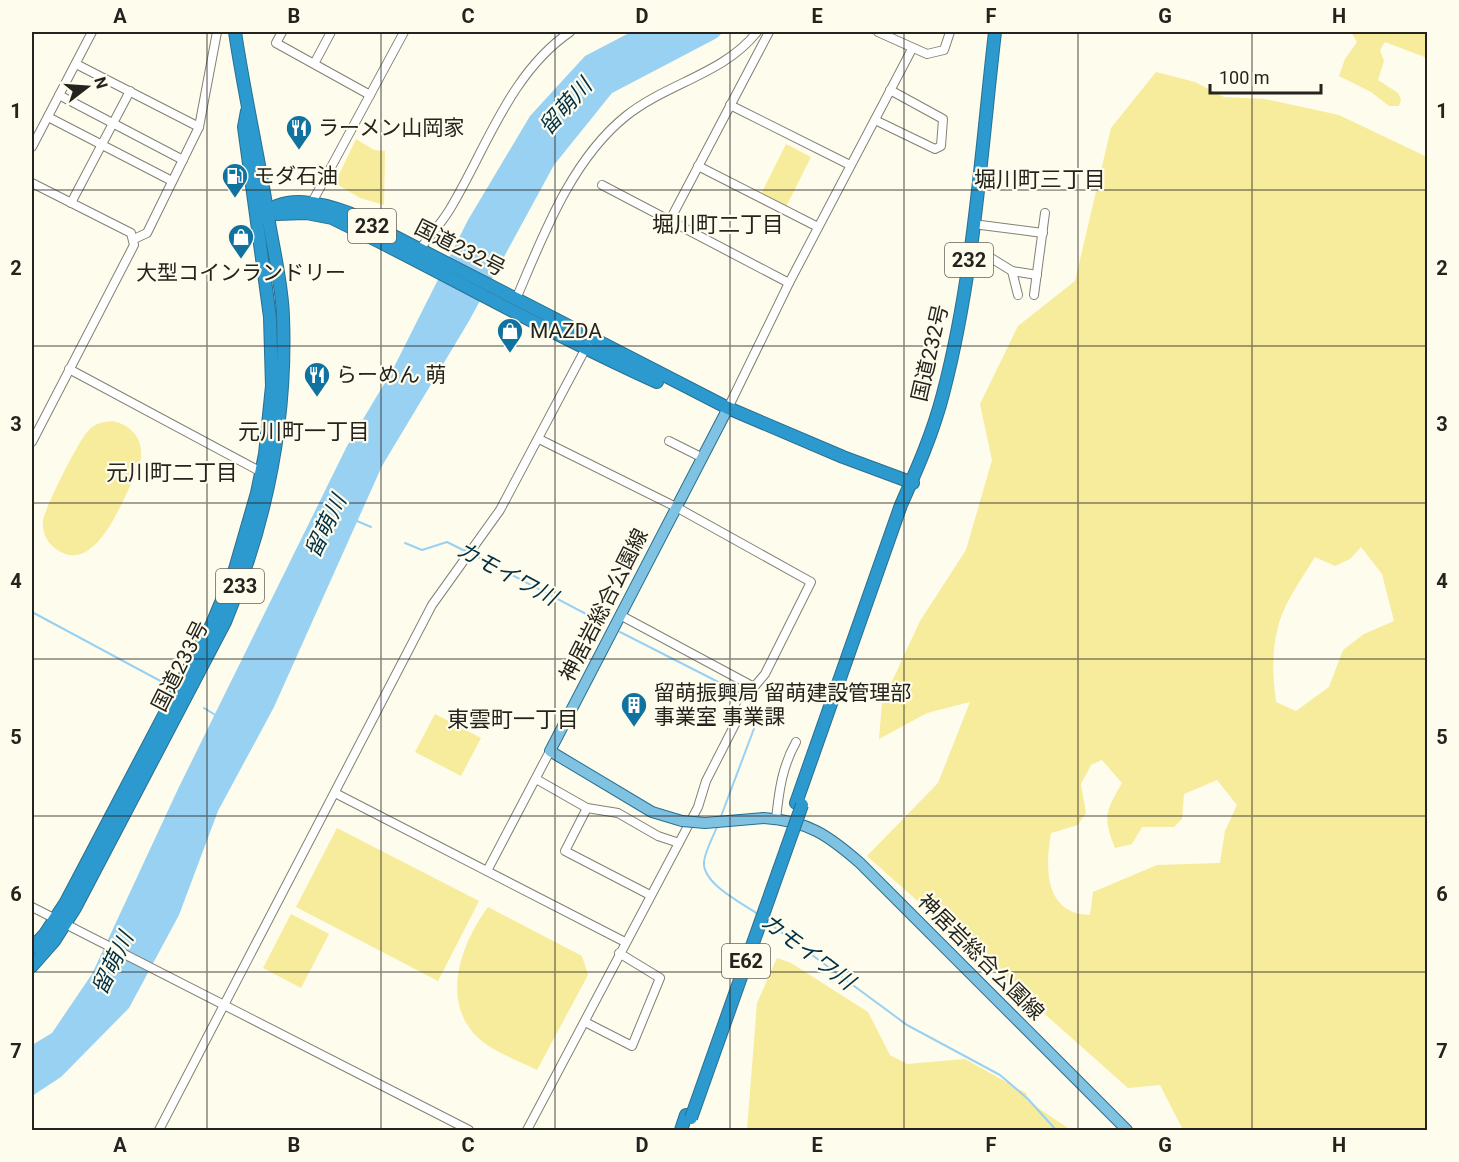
<svg xmlns="http://www.w3.org/2000/svg" width="1459" height="1162" font-family="Roboto,'Noto Sans JP',sans-serif">
	<rect width="100%" height="100%" fill="#fefcec"/>
	<g fill="#f7eb9c" fill-rule="evenodd">
		<path d="M1351 32H1427V58L1385 42 1380 50 1384 61 1378 80 1398 93 1401 99 1399 106H1389L1371 92 1339 76 1345 59 1357 42Z"/>
		<path d="M1156 72 1195 82 1224 97 1265 99 1339 115 1427 157V1130H1183L1160 1085 1128 1088 867 856 938 783 970 702 927 713 879 739 882 703 920 621 966 550 992 460 980 404 1018 326 1075 281 1111 128ZM1361 547 1382 574 1394 621 1364 634 1343 650 1329 687 1296 711 1276 702C1273 679 1271 651 1278 627 1284 603 1302 578 1315 557L1335 566 1350 559ZM1102 760 1122 783C1105 812 1103 817 1115 848L1132 844 1142 827H1174L1182 819 1184 794 1217 780 1237 805 1225 831 1220 863 1157 865 1093 892 1090 915C1044 914 1045 867 1051 833L1078 825 1086 813 1081 784 1091 765Z"/>
		<path d="M356 139 374 150 385 151 384 205 360 198 335 183Z"/>
		<path d="M786 144 811 157 786 207 761 194Z"/>
		<path d="M113 421C136 427 146 444 139 467 125 493 97 579 56 549 47 543 42 532 43 521 44 509 79 440 88 431 95 423 103 422 113 421Z"/>
		<path d="M435 714 481 738 461 776 415 752Z"/>
		<path d="M337 828 479 901 438 981 296 907Z"/>
		<path d="M488 907 582 956 588 975 537 1070C519 1061 499 1054 483 1042 438 1006 460 945 488 907Z"/>
		<path d="M291 914 329 934 301 988 263 968Z"/>
		<path d="M777 958 791 963 868 1012 890 1055 907 1064 965 1059 1026 1093 1029 1102 1071 1130H747L757 1003Z"/>
	</g>
	<path fill="#99d1f3" d="M631 32H723L717 38 612 93 554 165 469 321 382 466 274 707 218 811 179 915 129 1008 61 1077 32 1096V1045L52 1033 92 974 178 789 347 446 393 369 468 220 530 116 585 56Z"/>
	<g fill="none" stroke-linecap="round" stroke-linejoin="round">
		<g stroke="#99d1f3" stroke-width="2">
			<path d="M357 521 371 527"/>
			<path d="M405 543 422 550 447 542 467 552"/>
			<path d="M472 554 605 624"/>
			<path d="M32 612 166 684"/>
			<path d="M620 632 738 692"/>
			<path d="M204 708 217 716"/>
			<path d="M720 819 758 718 755 706"/>
			<path d="M717 827C713 837 705 851 704 862 702 884 744 904 759 915"/>
			<path d="M766 921 907 1025 1000 1075 1028 1099 1056 1130"/>
		</g>
		<g stroke="#838173" stroke-width="10">
			<g id="minor">
				<path d="M282 32 276 43 370 95"/>
				<path d="M878 32 927 54 944 50 950 32"/>
				<path d="M315 62 331 32"/>
				<path d="M76 64 199 127"/>
				<path d="M59 95 183 160"/>
				<path d="M730 105 850 165"/>
				<path d="M48 117 172 181"/>
				<path d="M875 120 935 149 941 146 943 119 890 90"/>
				<path d="M32 147 92 32"/>
				<path d="M698 166 818 227"/>
				<path d="M32 183 131 233 134 245 32 442"/>
				<path d="M602 185 789 283"/>
				<path d="M71 203 130 91"/>
				<path d="M309 208 404 32"/>
				<path d="M670 220 769 32"/>
				<path d="M973 224 1043 233"/>
				<path d="M134 239 147 233 199 127 217 32"/>
				<path d="M419 250C429 237 441 224 450 209 486 149 510 73 570 32"/>
				<path d="M969 254 991 258 1012 271 1037 275"/>
				<path d="M1012 271 1018 295"/>
				<path d="M1034 295 1045 213"/>
				<path d="M516 299C543 236 571 160 626 116 667 83 724 74 757 32"/>
				<path d="M69 369 265 474"/>
				<path d="M728 408 789 283 912 49"/>
				<path d="M669 441 701 457"/>
				<path d="M620 615 754 687"/>
				<path d="M536 779 587 808 618 813 658 836 679 843"/>
				<path d="M335 793 625 942"/>
				<path d="M587 808 565 851 650 895"/>
				<path d="M776 819C779 791 782 767 796 742"/>
				<path d="M487 871 550 751"/>
				<path d="M32 907 469 1130"/>
				<path d="M585 1022 632 1046 660 978 619 953"/>
				<path d="M159 1130 432 605 500 510 588 344"/>
				<path d="M527 1130 698 807 706 781 754 687 765 674 811 582 676 507 539 439"/>
			</g>
		</g>
		<g stroke="#297091" stroke-width="12">
			<g id="major">
				<path d="M764 818C808 821 828 835 860 863L1127 1130"/>
				<path d="M682 821 652 812 550 751 728 408"/>
			</g>
		</g>
		<g stroke="#297091" stroke-width="14">
			<g id="highway">
				<path d="M263 207 276 214 306 213 332 218C441 271 546 332 657 382"/>
				<path d="M262 216C284 193 322 203 349 213L728 408 843 457 913 483"/>
				<path d="M796 803 901 505C917 469 933 433 943 394 974 276 981 152 995 32"/>
				<path d="M32 948 45 934 66 902 212 624 235 569 257 493 265 454 272 386 270 317 244 127 247 111"/>
				<path d="M32 966 54 941 75 908 225 622C266 524 287 423 283 317 282 281 272 245 267 210 257 150 244 92 235 32"/>
				<path d="M681 1130 686 1115"/>
			</g>
		</g>
		<use href="#minor" stroke="#fff" stroke-width="8"/>
		<use href="#major" stroke="#80c2e2" stroke-width="10"/>
		<use href="#highway" stroke="#2c99cf" stroke-width="12"/>
		<g stroke="#297091" stroke-width="12" stroke-linecap="butt">
			<path id="major-bridge" d="M682 821 705 823 764 818"/>
		</g>
		<g stroke="#297091" stroke-width="14" stroke-linecap="butt">
			<path id="highway-bridge" d="M691 1118 802 805"/>
		</g>
		<use href="#major-bridge" stroke="#80c2e2" stroke-width="10"/>
		<use href="#highway-bridge" stroke="#2c99cf" stroke-width="12"/>
	</g>
	<path fill="none" stroke="#24231e" stroke-width="1.5" stroke-opacity="0.55" d="M207 32V1130M381 32V1130M555 32V1130M730 32V1130M904 32V1130M1078 32V1130M1252 32V1130M32 190H1428M32 346H1428M32 503H1428M32 659H1428M32 816H1428M32 972H1428"/>
	<defs>
		<g id="restaurant-pin" transform="scale(1.35)"><path d="M0 17L-7.5 6A9.5 9.5 0 1 1 7.5 6Z" fill="#0f729f" stroke="#fefcec"/><path d="M-5-6h1v4h1v-4h1v4h1v-4h1v5L-1.5 .5V6h-2V.5L-5-1ZM5-6V6H3V1.5H1.5Q1.5-4 5-6Z" fill="#fff"/></g>
		<g id="fuel-pin" transform="scale(1.35)"><path d="M0 17L-7.5 6A9.5 9.5 0 1 1 7.5 6Z" fill="#0f729f" stroke="#fefcec"/><path d="M-5.5-6h7V0h2V4h1.3V-2.5L3-4.5l.8-.8L6-3V5H2.5V1h-1V6h-7ZM-4.2-4.7v3.2H.2V-4.7Z" fill="#fff"/></g>
		<g id="shop-pin" transform="scale(1.35)"><path d="M0 17L-7.5 6A9.5 9.5 0 1 1 7.5 6Z" fill="#0f729f" stroke="#fefcec"/><path d="M-5-2.5h2.3a2.7 3.5 0 0 1 5.4 0H5L5.5 6h-11ZM-1.5-2.5h3a1.5 2.3 0 0 0-3 0Z" fill="#fff"/></g>
		<g id="building-pin" transform="scale(1.35)"><path d="M0 17L-7.5 6A9.5 9.5 0 1 1 7.5 6Z" fill="#0f729f" stroke="#fefcec"/><path d="M-4-6H4V6H1V3H-1V6H-4ZM-2.5-4.3h1.7v1.8h-1.7ZM.8-4.3h1.7v1.8H.8ZM-2.5-1h1.7V.8h-1.7ZM.8-1h1.7V.8H.8Z" fill="#fff"/></g>
	</defs>
	<g fill-rule="evenodd">
		<use href="#restaurant-pin" x="299" y="128"/>
		<use href="#fuel-pin" x="235" y="176"/>
		<use href="#shop-pin" x="241" y="237"/>
		<use href="#shop-pin" x="510" y="331"/>
		<use href="#restaurant-pin" x="317" y="375"/>
		<use href="#building-pin" x="634" y="705"/>
	</g>
	<g text-anchor="middle" stroke-width="4.5" stroke-linejoin="round" paint-order="stroke">
		<g fill="#fefcec" stroke="#65645c" stroke-width="1.5">
			<rect x="348" y="209" width="48" height="34" rx="4.5"/>
			<rect x="945" y="243" width="48" height="34" rx="4.5"/>
			<rect x="216" y="569" width="48" height="34" rx="4.5"/>
			<rect x="722" y="944" width="48" height="34" rx="4.5"/>
		</g>
		<g font-size="20" font-weight="bold" fill="#24231e">
			<text x="372" y="233">232</text>
			<text x="969" y="267">232</text>
			<text x="240" y="593">233</text>
			<text x="746" y="968">E62</text>
		</g>
		<g font-size="21" fill="#24231e" stroke="#fefcec" text-anchor="start">
			<text x="318" y="135">ラーメン山岡家</text>
			<text x="254" y="183">モダ石油</text>
			<text x="241" y="280" text-anchor="middle">大型コインランドリー</text>
			<text x="530" y="338">MAZDA</text>
			<text x="336" y="382">らーめん 萌</text>
			<text x="654" y="700">留萌振興局 留萌建設管理部<tspan x="654" dy="24">事業室 事業課</tspan></text>
		</g>
		<g font-size="21" fill="#24231e" stroke="#fefcec">
			<text transform="translate(460 248) rotate(27)" y="7">国道232号</text>
			<text transform="translate(930 353) rotate(-77)" y="7">国道232号</text>
			<text transform="translate(604 605) rotate(-63)" y="7">神居岩総合公園線</text>
			<text transform="translate(180 666) rotate(-63)" y="7">国道233号</text>
			<text transform="translate(981 957) rotate(45)" y="7">神居岩総合公園線</text>
		</g>
		<g font-size="22" font-style="italic" fill="#003046" stroke="#fefcec">
			<text transform="translate(565 106) rotate(-48)" y="8">留萌川</text>
			<text transform="translate(325 526) rotate(-64)" y="8">留萌川</text>
			<text transform="translate(507 573) rotate(28)" y="8">カモイワ川</text>
			<text transform="translate(808 951) rotate(37)" y="8">カモイワ川</text>
			<text transform="translate(112 963) rotate(-64)" y="8">留萌川</text>
		</g>
		<g font-size="22" fill="#24231e" stroke="#fefcec">
			<text x="1040" y="187">堀川町三丁目</text>
			<text x="718" y="232">堀川町二丁目</text>
			<text x="304" y="439">元川町一丁目</text>
			<text x="172" y="480">元川町二丁目</text>
			<text x="513" y="727">東雲町一丁目</text>
		</g>
	</g>
	<rect width="1459" height="1162" fill="none" stroke="#fefcec" stroke-width="66"/>
	<g transform="translate(87 87) rotate(73)" stroke="#fefcec" stroke-width="4.5" paint-order="stroke">
	<path d="M0-4.5L10 22L0 15L-10 22Z" fill="#24231e"/>
	<text y="-9" font-size="16" font-weight="bold" text-anchor="middle" fill="#24231e">N</text>
	</g>
	<path d="M1210 84v9h111v-9" fill="none" stroke="#24231e" stroke-width="3"/>
	<text x="1219" y="84" font-size="18" fill="#24231e" stroke="#fefcec" stroke-width="4.5" paint-order="stroke">100 m</text>
	<rect x="33" y="33" width="1393" height="1096" fill="none" stroke="#24231e" stroke-width="2"/>
	<g font-size="20" text-anchor="middle" font-weight="bold" fill="#24231e">
		<text x="120" y="23">A</text>
		<text x="294" y="23">B</text>
		<text x="468" y="23">C</text>
		<text x="642" y="23">D</text>
		<text x="817" y="23">E</text>
		<text x="991" y="23">F</text>
		<text x="1165" y="23">G</text>
		<text x="1339" y="23">H</text>
		<text x="16" y="118">1</text>
		<text x="1442" y="118">1</text>
		<text x="16" y="275">2</text>
		<text x="1442" y="275">2</text>
		<text x="16" y="431">3</text>
		<text x="1442" y="431">3</text>
		<text x="16" y="588">4</text>
		<text x="1442" y="588">4</text>
		<text x="16" y="744">5</text>
		<text x="1442" y="744">5</text>
		<text x="16" y="901">6</text>
		<text x="1442" y="901">6</text>
		<text x="16" y="1058">7</text>
		<text x="1442" y="1058">7</text>
		<text x="120" y="1152">A</text>
		<text x="294" y="1152">B</text>
		<text x="468" y="1152">C</text>
		<text x="642" y="1152">D</text>
		<text x="817" y="1152">E</text>
		<text x="991" y="1152">F</text>
		<text x="1165" y="1152">G</text>
		<text x="1339" y="1152">H</text>
	</g>
</svg>
